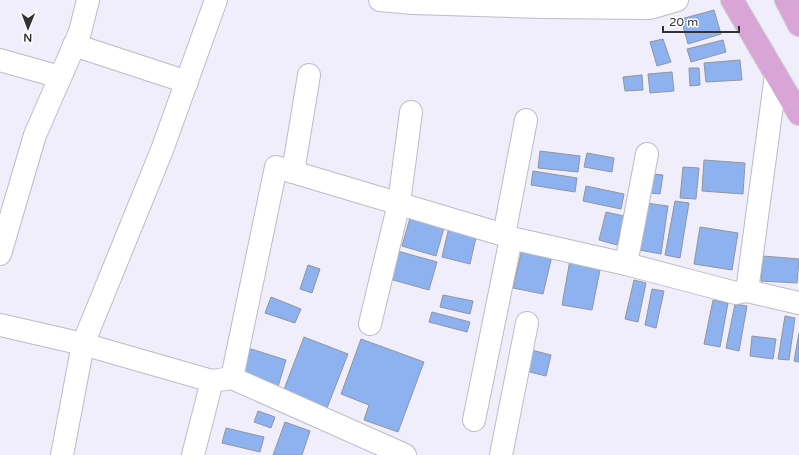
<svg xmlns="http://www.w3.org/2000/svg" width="799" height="455" font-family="'Varela Round',sans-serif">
	<rect width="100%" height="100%" fill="#f0eefa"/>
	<g fill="#8eb2ef" stroke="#9096a0">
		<path d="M714 10 721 34 688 44 681 19Z"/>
		<path d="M663 39 671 62 657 66 650 42Z"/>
		<path d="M723 40 726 52 691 62 687 49Z"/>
		<path d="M740 60 742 80 706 82 704 63Z"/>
		<path d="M689 68H699L700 85 690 86Z"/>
		<path d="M672 72 674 91 650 93 648 74Z"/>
		<path d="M642 75 643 90 625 91 623 77Z"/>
		<path d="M540 151 580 156 578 172 538 168Z"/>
		<path d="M587 153 614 158 612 172 584 167Z"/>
		<path d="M704 160 745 163 743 194 702 191Z"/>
		<path d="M683 167 699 168 696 199 680 198Z"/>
		<path d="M533 171 577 178 575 192 531 185Z"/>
		<path d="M653 174 663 175 660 194 650 193Z"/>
		<path d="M586 186 624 194 621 209 583 201Z"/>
		<path d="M675 201 689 203 680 258 665 255Z"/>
		<path d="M646 203 668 206 661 254 639 250Z"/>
		<path d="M606 212 624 216 617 245 599 240Z"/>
		<path d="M410 218 444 228 436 256 402 246Z"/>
		<path d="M449 227 477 233 470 264 442 257Z"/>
		<path d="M700 227 738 233 732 270 694 264Z"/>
		<path d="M522 249 552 256 543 294 513 288Z"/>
		<path d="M394 250 437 262 429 290 386 278Z"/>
		<path d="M763 256 799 259 797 283 761 281Z"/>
		<path d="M570 260 601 265 592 310 562 305Z"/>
		<path d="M308 265 320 269 312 293 300 289Z"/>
		<path d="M634 280 646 283 638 322 625 319Z"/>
		<path d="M652 289 664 291 656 328 645 325Z"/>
		<path d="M443 295 473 301 470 314 440 307Z"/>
		<path d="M271 297 301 309 295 323 265 313Z"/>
		<path d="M713 300 728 303 720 347 704 344Z"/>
		<path d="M735 304 747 306 739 351 726 348Z"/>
		<path d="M432 312 470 322 467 332 429 322Z"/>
		<path d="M785 316 795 318 789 360 778 359Z"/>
		<path d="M799 333V362L794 361Z"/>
		<path d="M752 336 776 339 773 359 750 356Z"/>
		<path d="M304 337 348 354 327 408 283 392Z"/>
		<path d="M361 339 424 362 398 432 364 420 369 405 341 394Z"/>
		<path d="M248 348 286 360 277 390 239 378Z"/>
		<path d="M524 348 551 355 546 376 518 369Z"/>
		<path d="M258 411 275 417 271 428 254 422Z"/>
		<path d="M285 422 310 431 302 455H273Z"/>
		<path d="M226 428 264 437 260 452 222 443Z"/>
	</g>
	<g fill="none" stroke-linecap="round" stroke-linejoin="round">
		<g stroke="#bdbbc7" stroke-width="24">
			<g id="minor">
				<path d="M380 0 413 3 544 7 650 8 677 0"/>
				<path d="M74 45 187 82"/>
				<path d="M0 60 60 77"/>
				<path d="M776 75 747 291 799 303"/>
				<path d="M526 120 504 235 511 238 626 264 736 293 747 291"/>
				<path d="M293 172 309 75"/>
				<path d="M0 254 35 135 80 32 88 0"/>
				<path d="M626 264 647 154"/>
				<path d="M370 324 399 203 411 112"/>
				<path d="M0 325 83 344 212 381 232 378 405 455"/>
				<path d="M232 378 276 167 504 235"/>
				<path d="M474 420 511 238"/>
				<path d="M62 455 83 344 162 150 216 0"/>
				<path d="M193 455 212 381"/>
				<path d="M501 455 527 323"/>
			</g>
		</g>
		<g stroke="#cececf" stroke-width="24">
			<g id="major">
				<path d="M732 0 799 114"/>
				<path d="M786 0 799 25"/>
			</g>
		</g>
		<use href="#minor" stroke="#fff" stroke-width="22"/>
		<use href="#major" stroke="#d8a5d6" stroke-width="22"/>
	</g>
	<g transform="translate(28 28) rotate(181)" stroke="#fdfdfd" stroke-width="3" paint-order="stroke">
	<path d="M0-3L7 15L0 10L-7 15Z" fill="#323135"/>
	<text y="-6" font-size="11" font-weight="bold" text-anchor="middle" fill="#323135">N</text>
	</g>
	<path d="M663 26v6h76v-6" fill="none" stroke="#323135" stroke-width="2"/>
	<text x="669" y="26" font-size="12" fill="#323135" stroke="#fdfdfd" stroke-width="3" paint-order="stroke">20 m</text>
</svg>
